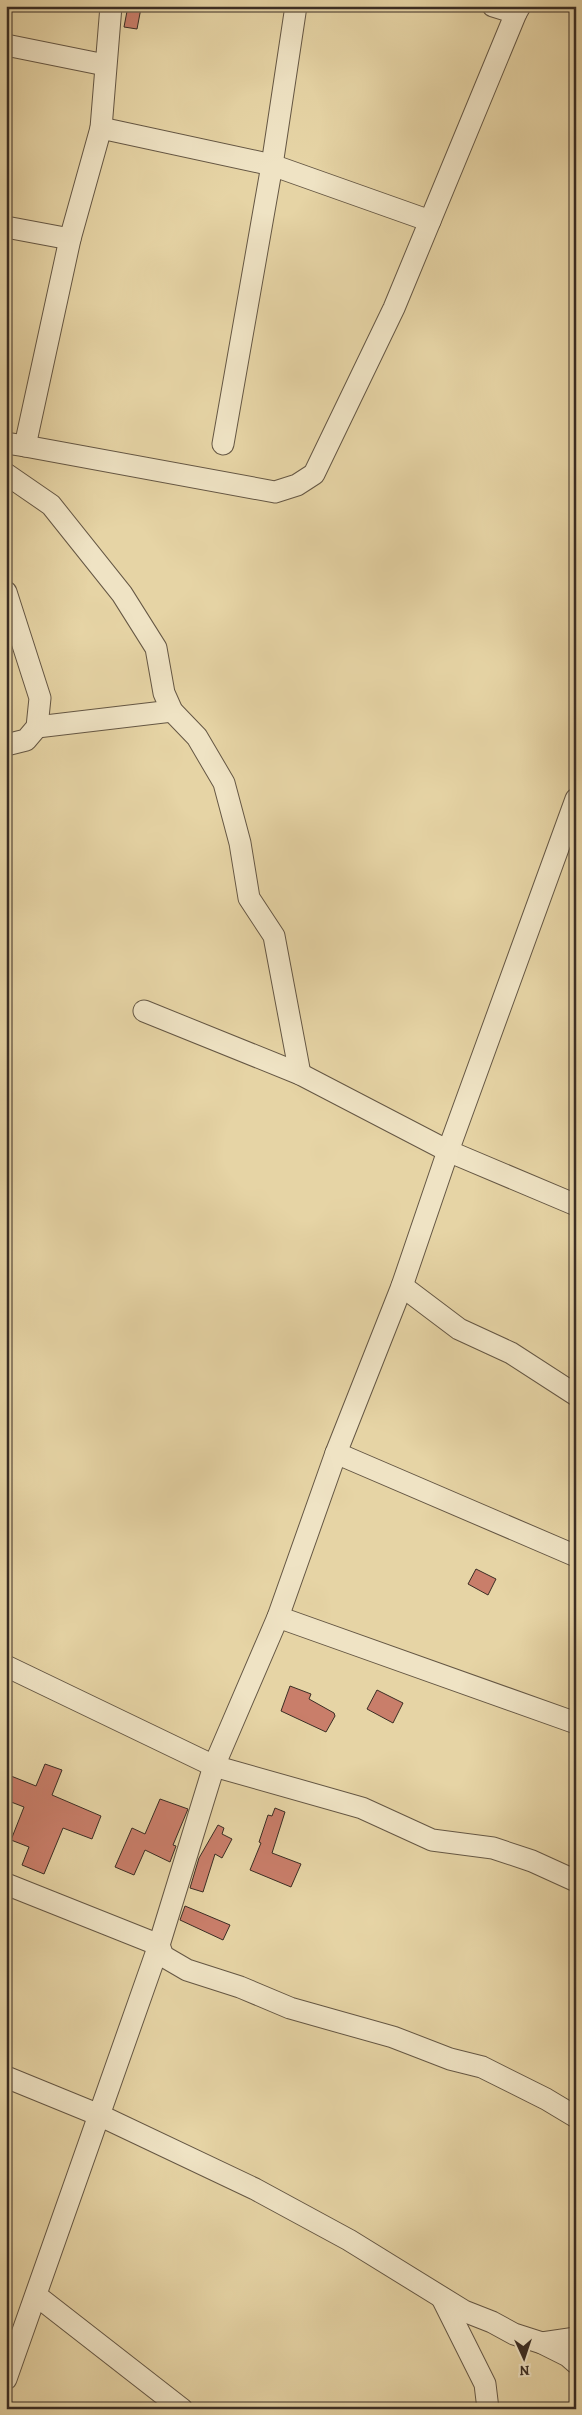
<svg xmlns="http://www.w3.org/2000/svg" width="582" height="2415" font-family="Alegreya,serif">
	<rect width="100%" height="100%" fill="#e6d4a5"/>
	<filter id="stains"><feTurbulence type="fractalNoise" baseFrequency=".004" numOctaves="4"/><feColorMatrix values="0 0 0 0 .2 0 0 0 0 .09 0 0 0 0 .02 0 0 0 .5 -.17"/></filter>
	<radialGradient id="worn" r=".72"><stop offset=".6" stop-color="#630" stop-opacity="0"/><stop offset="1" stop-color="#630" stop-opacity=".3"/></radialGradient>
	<g fill="#c97e6a" stroke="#3a2d24">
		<path d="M128 6 141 8 137 29 124 27Z"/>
		<path d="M476 1569 496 1579 488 1595 468 1584Z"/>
		<path d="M290 1686 311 1694 309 1699 334 1713 335 1716 326 1732 281 1711Z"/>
		<path d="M377 1690 403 1703 393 1723 367 1709Z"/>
		<path d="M45 1764 62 1770 52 1795 101 1816 92 1839 63 1828 44 1874 22 1865 29 1847 11 1840 24 1807 6 1800V1774L36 1786Z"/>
		<path d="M160 1799 188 1809 173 1845 176 1846 170 1862 145 1850 134 1875 115 1867 132 1828 145 1834Z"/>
		<path d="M275 1808 285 1812 272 1853 301 1864 291 1887 250 1870 261 1843 259 1842 268 1815 272 1816Z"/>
		<path d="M218 1825 224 1828 222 1834 232 1839 222 1858 215 1854 203 1892 190 1888 199 1858Z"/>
		<path d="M185 1906 230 1925 223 1940 180 1920Z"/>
	</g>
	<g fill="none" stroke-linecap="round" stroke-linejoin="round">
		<g stroke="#655744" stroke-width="23">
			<g id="minor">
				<path d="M493 6 516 13 520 6"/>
				<path d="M6 45 105 65"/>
				<path d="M101 128 272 165 430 221"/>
				<path d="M6 227 70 239"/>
				<path d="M6 443 25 446 70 239 101 128 111 6"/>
				<path d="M223 444 272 165 296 6"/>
				<path d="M25 446 275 492 297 485 314 474 394 308 516 13"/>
				<path d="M6 474 51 505 122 594 156 648 164 693 172 711 197 737 224 783 240 843 249 898 274 936 300 1074"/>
				<path d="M6 592 40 698 37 727 26 740 6 745"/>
				<path d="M37 727 172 711"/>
				<path d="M144 1011 300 1074 448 1151 576 1205"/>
				<path d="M402 1286 459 1329 511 1353 576 1395"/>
				<path d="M336 1453 576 1556"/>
				<path d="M278 1617 576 1723"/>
				<path d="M6 1666 214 1766 362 1808 432 1840 493 1848 532 1861 576 1881"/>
				<path d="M6 1884 159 1945 163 1956 187 1970 240 1987 290 2008 393 2037 450 2059 482 2067 546 2099 576 2117"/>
				<path d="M6 2077 99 2115 255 2189 349 2240 464 2311 492 2322 514 2334 542 2343 568 2356 576 2363"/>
				<path d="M37 2296 182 2409"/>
				<path d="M442 2298 485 2384 488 2409"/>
				<path d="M542 2343 576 2338"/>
				<path d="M6 2379 159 1945 214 1766 278 1617 336 1453 402 1286 448 1151 576 799"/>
			</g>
		</g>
		<use href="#minor" stroke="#efe3c4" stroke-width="21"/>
	</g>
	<rect width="582" height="2415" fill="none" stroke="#e6d4a5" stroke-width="25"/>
	<rect x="8" y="8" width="567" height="2400" fill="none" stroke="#3a2d24" stroke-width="2.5"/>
	<rect x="12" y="12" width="557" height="2390" fill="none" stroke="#3a2d24"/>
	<g transform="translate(524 2358) rotate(177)" stroke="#efe3c4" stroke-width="4" paint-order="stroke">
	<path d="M0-4L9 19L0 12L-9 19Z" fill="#3a2d24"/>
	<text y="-8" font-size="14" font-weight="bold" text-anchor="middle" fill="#3a2d24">N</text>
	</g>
	<rect width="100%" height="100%" filter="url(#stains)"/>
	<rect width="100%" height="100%" fill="url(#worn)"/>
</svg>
